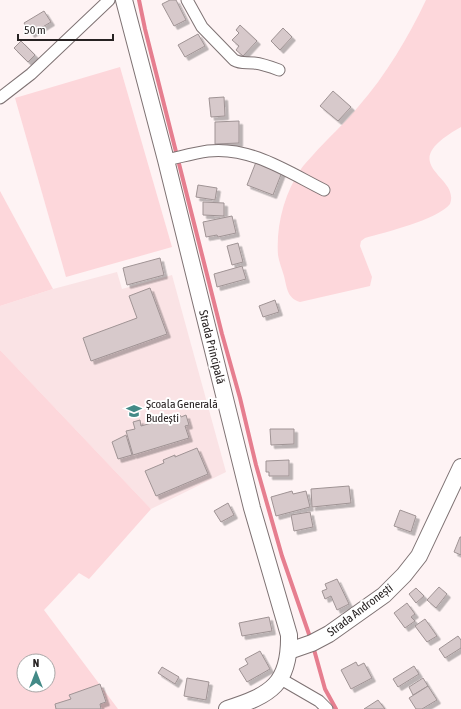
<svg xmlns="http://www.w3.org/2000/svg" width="461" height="709" font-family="'Asap Condensed',sans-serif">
	<defs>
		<filter id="shadow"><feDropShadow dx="3.5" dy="3.5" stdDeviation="0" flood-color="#0004"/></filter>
	</defs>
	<rect width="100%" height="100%" fill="#fef3f4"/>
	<path fill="#fae3e5" d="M117 272 122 289 172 275 226 472 151 509 0 350V306L53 289Z"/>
	<g fill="#fdd7db" fill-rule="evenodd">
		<path d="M426 0H461V127C391 166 461 175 450 204 437 220 386 232 365 238L361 241 360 246 372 277 370 286 300 302C287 298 287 288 284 276 282 269 279 262 278 255 276 226 284 194 301 169 304 164 309 160 313 155 327 139 344 124 358 107 386 75 408 38 426 0Z"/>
		<path d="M120 67 172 247 66 277 15 98Z"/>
		<path d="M0 191 53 289 0 306Z"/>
		<path d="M0 350 151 509 89 579 79 573 44 610 118 709H0ZM24 661H48V685H24Z"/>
	</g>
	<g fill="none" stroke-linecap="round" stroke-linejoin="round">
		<g stroke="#e67e8f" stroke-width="4">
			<path d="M139 0 145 29 222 334 240 398 256 465 282 556 311 640"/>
			<path d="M313 646 325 689 336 709"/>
		</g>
	</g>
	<g fill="#d7c9cb" stroke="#9f9394" filter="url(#shadow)">
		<path d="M170 0H176L186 20 174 26 162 4Z"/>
		<path d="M44 11 51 22 31 34 24 23Z"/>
		<path d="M240 25 257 41 243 56 236 50 239 46 232 40 239 33 236 30Z"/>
		<path d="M283 28 292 37 280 50 271 41Z"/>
		<path d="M198 34 205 46 185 57 178 45Z"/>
		<path d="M21 41 35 55 28 62 14 48Z"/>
		<path d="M333 91 351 107 338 121 320 106Z"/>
		<path d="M224 97 225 116 211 117 209 98Z"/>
		<path d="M239 121V143L215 144V122Z"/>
		<path d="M256 162 282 172 273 195 247 185Z"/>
		<path d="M198 185 217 188 215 200 196 197Z"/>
		<path d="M203 202 224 203V216L203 215Z"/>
		<path d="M232 216 236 233 218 237 217 235 206 237 203 222Z"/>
		<path d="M238 243 243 262 232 265 227 246Z"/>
		<path d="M160 258 164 275 127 285 123 268Z"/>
		<path d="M242 266 246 279 217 287 214 274Z"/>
		<path d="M150 288 167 334 91 361 83 338 137 318 129 296Z"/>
		<path d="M275 300 279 312 263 317 259 306Z"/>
		<path d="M180 415 181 417 186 415 189 425 185 426 189 438 133 455 126 431 135 429 133 422 140 420 141 426Z"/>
		<path d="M270 429H294V444L271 445Z"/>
		<path d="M126 435 132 455 118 459 112 442Z"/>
		<path d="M197 448 208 474 156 496 145 471 164 463 163 460 175 455V457Z"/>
		<path d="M289 460V476H269V472H266V461Z"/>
		<path d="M349 486 351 503 312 507 311 489Z"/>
		<path d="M292 491 293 494 306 491 310 507 276 516 271 497Z"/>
		<path d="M228 503 234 515 221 522 214 511Z"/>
		<path d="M400 510 416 516 411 532 394 526Z"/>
		<path d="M310 512 313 527 294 531 291 515Z"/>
		<path d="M460 537H461V555L454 552Z"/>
		<path d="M337 579 349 604 337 610 331 596 325 599 322 591 327 589 325 584Z"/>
		<path d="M439 587 447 594 436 608 427 600Z"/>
		<path d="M416 588 424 596 416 603 409 594Z"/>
		<path d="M407 603 415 614 411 617 415 621 405 628 394 613Z"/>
		<path d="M269 617 272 631 242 636 239 623Z"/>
		<path d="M425 619 437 636 427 642 415 626Z"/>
		<path d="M458 636 461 640V648L445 658 439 649Z"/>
		<path d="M260 651 270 669 247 682 239 669 248 664 245 659Z"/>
		<path d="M356 662 358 666 364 663 372 678 351 689 341 670Z"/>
		<path d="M414 666 419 674 398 687 393 679Z"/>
		<path d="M162 667 179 677 175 684 158 673Z"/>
		<path d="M187 678 209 682 206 700 184 696Z"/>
		<path d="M423 678 428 686 413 695 409 687Z"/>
		<path d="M100 684 106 702 100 704 101 709H56L55 704 71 699 69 695Z"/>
		<path d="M428 686 437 700 422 709H416L409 698Z"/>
		<path d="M378 700 385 709H364Z"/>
	</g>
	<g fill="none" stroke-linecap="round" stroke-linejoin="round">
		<g stroke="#7e7273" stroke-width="13">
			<g id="street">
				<path d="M187 0 202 27 234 60C241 64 246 62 254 63 263 64 271 67 279 70"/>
				<path d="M0 98 31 74 109 0"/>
				<path d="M166 160C180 157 194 153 208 151 250 146 288 172 324 190"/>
				<path d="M281 679 319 701 327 709"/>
			</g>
		</g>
		<g stroke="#7e7273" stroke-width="18">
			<g id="secondary">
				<path d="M124 0 166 160 252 508 289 635C290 684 271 695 227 709"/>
				<path d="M289 651 312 643 329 634 384 595 404 575 419 556 461 467"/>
			</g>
		</g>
		<use href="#street" stroke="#fff" stroke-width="11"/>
		<use href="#secondary" stroke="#fff" stroke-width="16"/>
	</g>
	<defs>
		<g id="school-bare" transform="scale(1.2)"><path d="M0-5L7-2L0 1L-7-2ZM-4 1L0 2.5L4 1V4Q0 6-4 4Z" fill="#438a87" stroke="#fff" stroke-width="2.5" paint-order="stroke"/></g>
	</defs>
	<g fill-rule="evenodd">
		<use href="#school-bare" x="134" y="411"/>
	</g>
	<g text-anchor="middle" stroke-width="4" stroke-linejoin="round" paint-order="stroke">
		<g font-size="12" fill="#272222" stroke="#fff">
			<text transform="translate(212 347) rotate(76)" y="4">Strada Principală</text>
			<text transform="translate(360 610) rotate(-37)" y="4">Strada Andronești</text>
		</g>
		<g font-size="12" fill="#272222" stroke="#fff" text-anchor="start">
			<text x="146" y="408">Școala Generală<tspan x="146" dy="14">Budești</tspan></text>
		</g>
	</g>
	<g transform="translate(36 673)"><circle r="19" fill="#ffffff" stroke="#a9a7a7"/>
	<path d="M0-3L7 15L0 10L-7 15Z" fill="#438a87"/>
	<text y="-6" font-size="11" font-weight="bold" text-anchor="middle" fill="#272222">N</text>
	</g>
	<path d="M18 34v6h95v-6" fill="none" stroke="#272222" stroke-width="2"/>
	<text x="24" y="34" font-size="12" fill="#272222" stroke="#ffffff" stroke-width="3" paint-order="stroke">50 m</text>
</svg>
